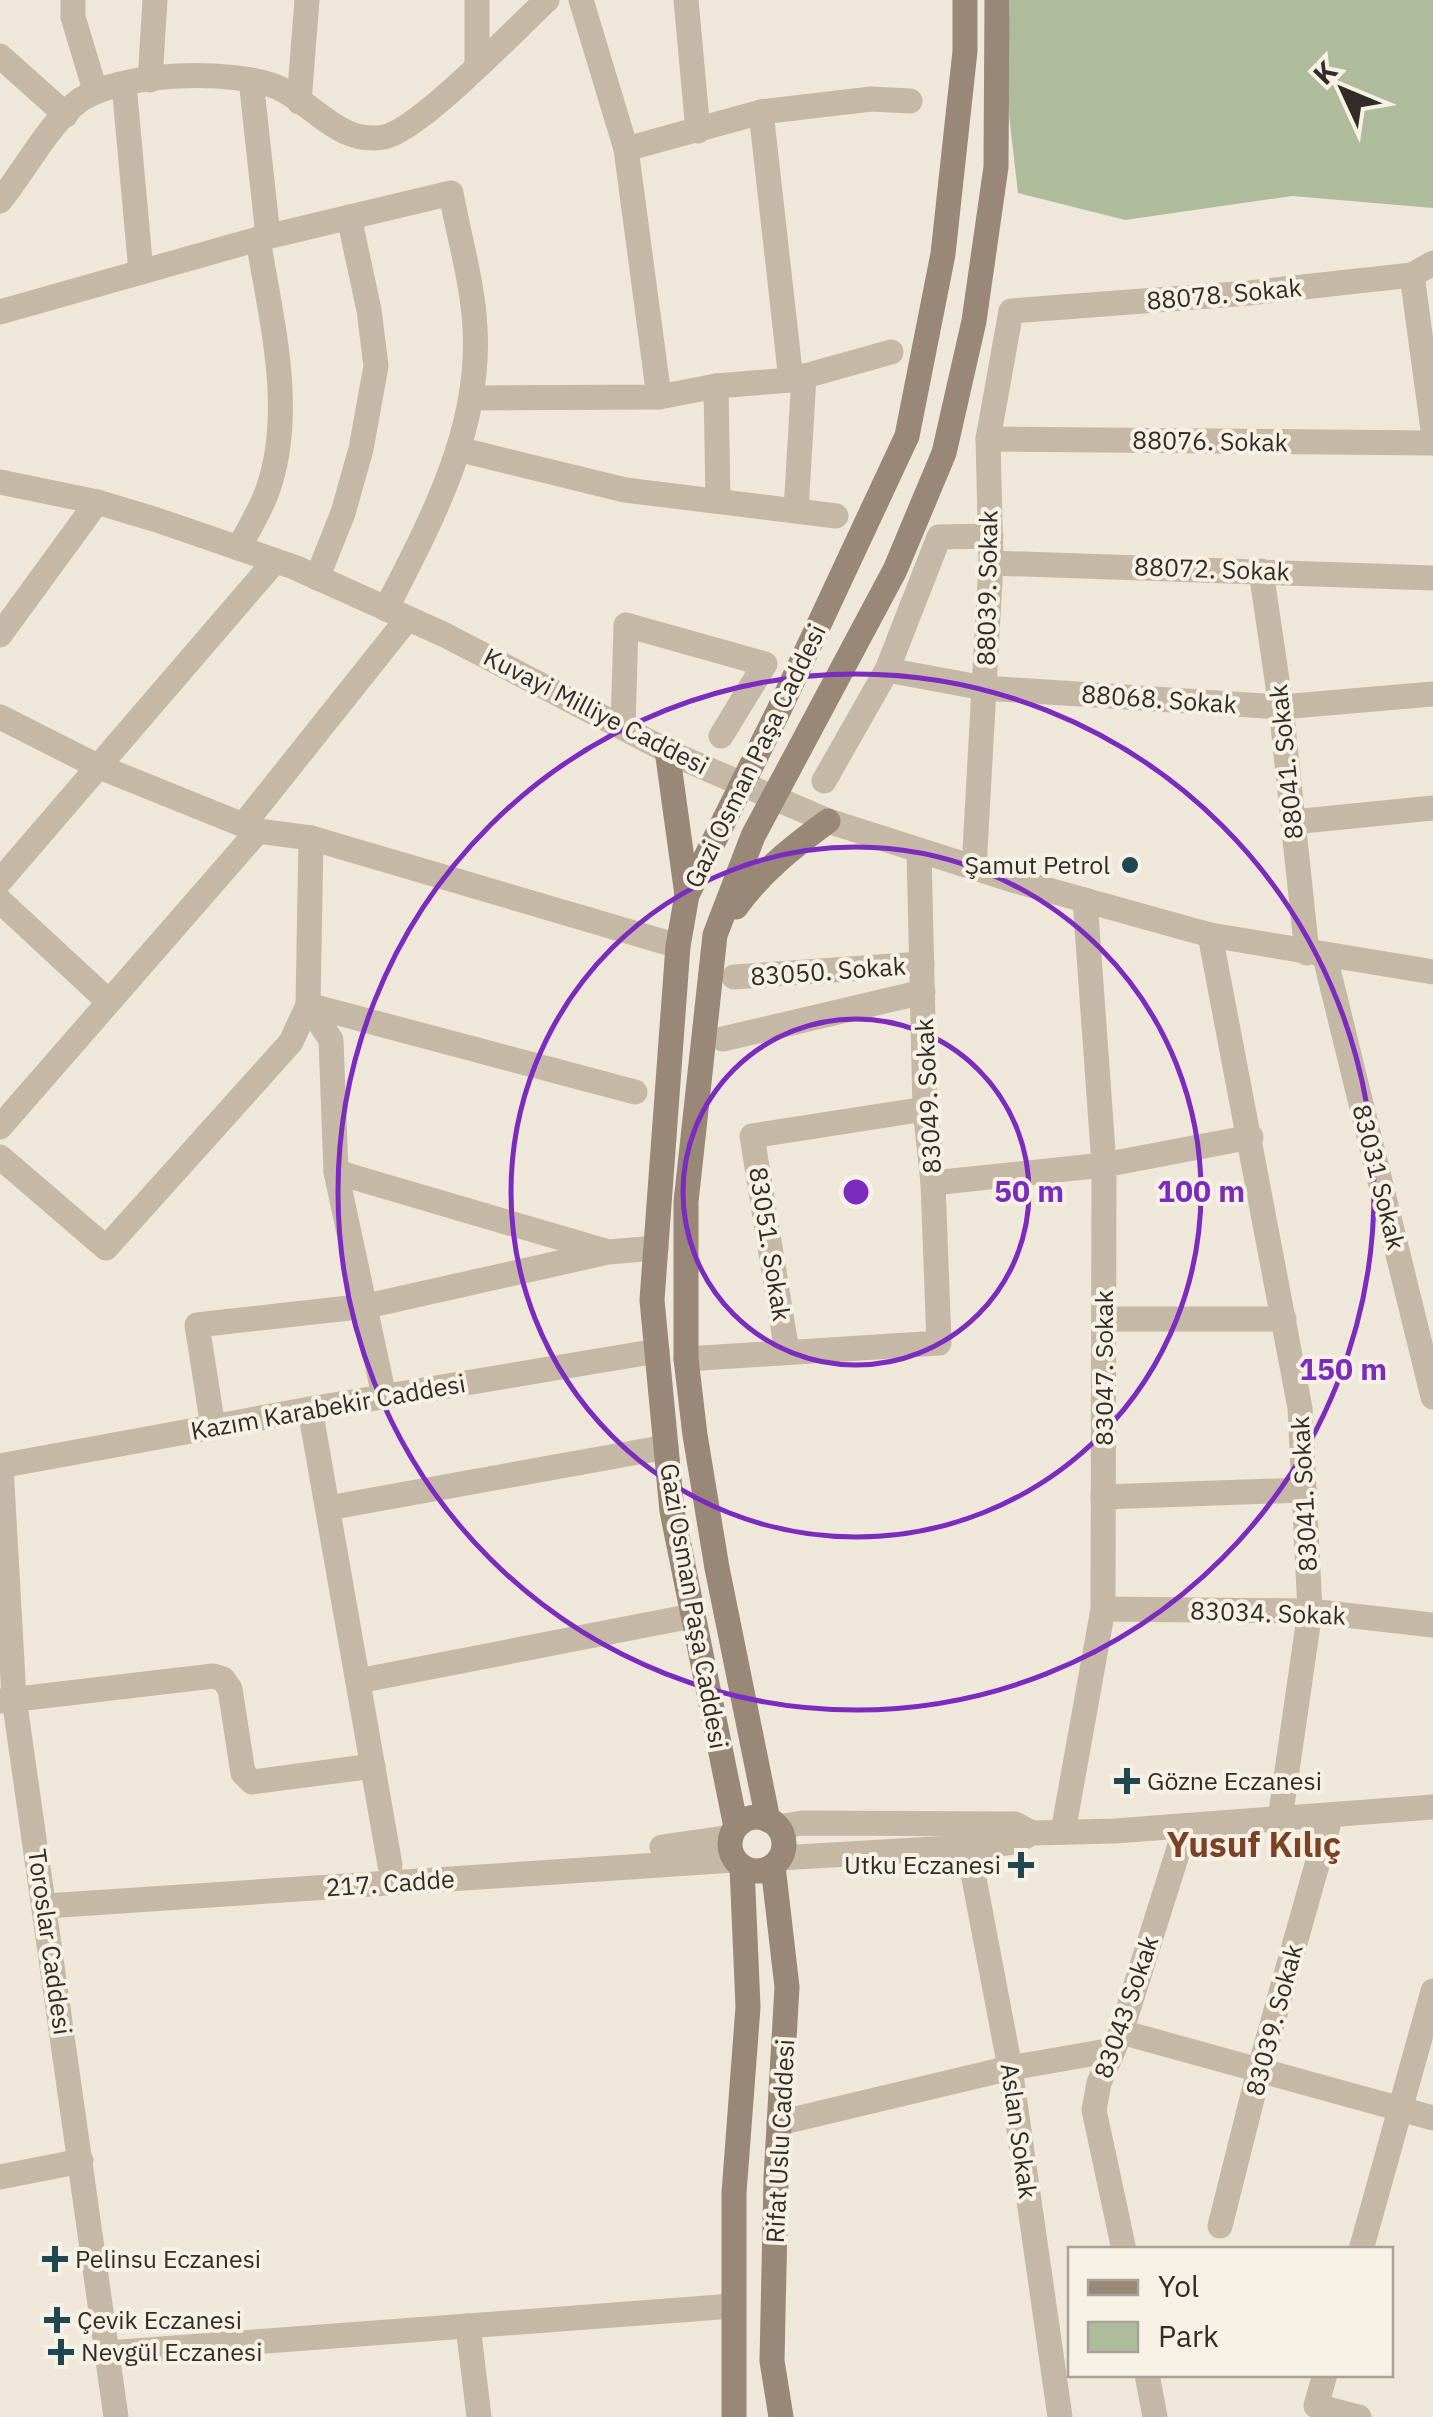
<svg xmlns="http://www.w3.org/2000/svg" width="1433" height="2417" font-family="'IBM Plex Sans',sans-serif">
	<rect width="100%" height="100%" fill="#efe7d9"/>
	<path fill="#aebc9b" d="M1010 0H1433V208L1292 196 1125 220 1018 193 1006 89Z"/>
	<g fill="none" stroke-linecap="round" stroke-linejoin="round">
		<g stroke="#c6b8a6" stroke-width="25">
			<path d="M73 0V17L95 90"/>
			<path d="M581 0 626 149 659 397"/>
			<path d="M686 0 698 131"/>
			<path d="M0 56 66 115"/>
			<path d="M477 65V0"/>
			<path d="M150 80 155 0"/>
			<path d="M251 80 268 236"/>
			<path d="M124 84 141 272"/>
			<path d="M299 102 307 0"/>
			<path d="M761 112 791 380"/>
			<path d="M626 149 761 112 871 99 910 101"/>
			<path d="M0 201C25 170 45 130 75 104 114 71 238 67 283 90 316 107 341 145 384 137 420 130 514 30 547 0"/>
			<path d="M1412 275 1433 430"/>
			<path d="M0 312 258 239 451 193C459 237 473 284 475 328 481 430 431 521 386 609"/>
			<path d="M716 386 718 501"/>
			<path d="M473 398 659 397 716 386 791 380 891 352"/>
			<path d="M988 439 1433 443"/>
			<path d="M458 449 625 490 836 516"/>
			<path d="M796 511 804 376"/>
			<path d="M239 548C248 530 260 511 267 492 296 412 271 320 258 239"/>
			<path d="M991 563 1433 578"/>
			<path d="M1261 571 1281 707 1307 953"/>
			<path d="M317 578 343 513 361 449 376 366 369 310 349 217"/>
			<path d="M0 635 97 502"/>
			<path d="M887 670 984 688 1281 707 1433 694"/>
			<path d="M0 717 97 766 258 831 311 838 678 946"/>
			<path d="M623 727 626 625 765 664 721 736"/>
			<path d="M824 781 887 670 939 537 991 536"/>
			<path d="M1293 822 1433 808"/>
			<path d="M244 824 408 618"/>
			<path d="M974 868 991 563 988 439 1011 311 1249 293 1412 275 1433 263"/>
			<path d="M0 881 275 561"/>
			<path d="M0 901 108 1001"/>
			<path d="M1210 935 1300 1408 1310 1611 1280 1819"/>
			<path d="M1325 957 1433 1397"/>
			<path d="M734 977 922 964"/>
			<path d="M308 1005 331 1040 336 1172 384 1396"/>
			<path d="M308 1005 635 1092"/>
			<path d="M723 1039 923 992"/>
			<path d="M0 1127 258 831"/>
			<path d="M0 1157 106 1248 291 1042 308 1005 311 838"/>
			<path d="M336 1172 605 1251"/>
			<path d="M933 1183 1104 1165 1251 1137"/>
			<path d="M1104 1319H1284"/>
			<path d="M787 1352 752 1136 925 1109"/>
			<path d="M686 1359 939 1343 933 1183 925 1109 919 850"/>
			<path d="M310 1409 390 1865"/>
			<path d="M213 1427 197 1325 367 1306 608 1252 656 1248"/>
			<path d="M0 1466 310 1409 657 1351"/>
			<path d="M1 1466 14 1698 116 2417"/>
			<path d="M1103 1497 1304 1490"/>
			<path d="M328 1508 666 1447"/>
			<path d="M1103 1609 1310 1611 1433 1625"/>
			<path d="M358 1681 692 1616"/>
			<path d="M0 1701 213 1676 223 1679 230 1689 243 1773 252 1782 373 1766"/>
			<path d="M778 1827 802 1823 1015 1824 1032 1833"/>
			<path d="M1063 1832 1103 1609 1104 1165 1085 900"/>
			<path d="M662 1847 731 1837"/>
			<path d="M968 1847 1010 2068 1060 2417"/>
			<path d="M780 1858 968 1847 1015 1842 1032 1833 1115 1831 1433 1807"/>
			<path d="M46 1906 734 1860"/>
			<path d="M1121 2032 1433 2118"/>
			<path d="M779 2123 1010 2068 1113 2050"/>
			<path d="M0 2177 81 2161"/>
			<path d="M1220 2226 1259 2071 1331 1815"/>
			<path d="M1124 2250 1094 2110 1099 2083 1121 2032 1186 1826"/>
			<path d="M1361 2250 1433 1991"/>
			<path d="M468 2326 479 2417"/>
			<path d="M108 2353 733 2306"/>
			<path d="M1147 2374 1155 2417"/>
			<path d="M1325 2374 1316 2406 1359 2417"/>
		</g>
		<path stroke="#c6b8a6" stroke-width="25" d="M0 482 97 502 157 520 294 567 445 635 675 755 828 821 1016 881 1210 935 1433 972"/>
		<g stroke="#998778" stroke-width="25">
			<path d="M667 750 687 895"/>
			<path d="M736 907C762 871 793 847 828 821"/>
			<circle cx="757" cy="1844" r="27"/>
			<path d="M768 1820 717 1568 695 1435 686 1359V1202L715 935 753 836 895 570 944 453 974 321 996 167 997 0"/>
			<path d="M736 1827 672 1511 652 1300 678 946 687 895 779 710 907 436 943 254 965 51V0"/>
			<path d="M773 1866 787 1987 776 2178 772 2361 781 2417"/>
			<path d="M734 2417V2193L748 2007 742 1867"/>
		</g>
	</g>
	<g fill="none" stroke="#7b2cbf" stroke-width="5">
		<circle cx="856" cy="1192" r="173"/>
		<circle cx="856" cy="1192" r="345"/>
		<circle cx="856" cy="1192" r="518"/>
	</g>
	<g fill="#204850" stroke="#f7f1e5" stroke-width="4">
		<circle cx="1130" cy="865" r="10"/>
		<path d="M1122 1766h10v10h10v10h-10v10h-10v-10h-10v-10h10z"/>
		<path d="M1016 1850h10v10h10v10h-10v10h-10v-10h-10v-10h10z"/>
		<path d="M50 2244h10v10h10v10h-10v10h-10v-10h-10v-10h10z"/>
		<path d="M52 2305h10v10h10v10h-10v10h-10v-10h-10v-10h10z"/>
		<path d="M56 2337h10v10h10v10h-10v10h-10v-10h-10v-10h10z"/>
	</g>
	<g text-anchor="middle" stroke-width="8" stroke-linejoin="round" paint-order="stroke">
		<g font-size="25" fill="#332c26" stroke="#f7f1e5">
			<text transform="translate(1224 294) rotate(-5)" y="9">88078. Sokak</text>
			<text transform="translate(1210 441) rotate(1)" y="9">88076. Sokak</text>
			<text transform="translate(1212 569) rotate(2)" y="9">88072. Sokak</text>
			<text transform="translate(987 588) rotate(-89)" y="9">88039. Sokak</text>
			<text transform="translate(1159 699) rotate(4)" y="9">88068. Sokak</text>
			<text transform="translate(596 711) rotate(27)" y="9">Kuvayi Milliye Caddesi</text>
			<text transform="translate(755 756) rotate(-64)" y="9">Gazi Osman Paşa Caddesi</text>
			<text transform="translate(1286 762) rotate(-96)" y="9">88041. Sokak</text>
			<text transform="translate(828 971) rotate(-4)" y="9">83050. Sokak</text>
			<text transform="translate(928 1096) rotate(-93)" y="9">83049. Sokak</text>
			<text transform="translate(1379 1177) rotate(76)" y="9">83031 Sokak</text>
			<text transform="translate(770 1244) rotate(81)" y="9">83051. Sokak</text>
			<text transform="translate(1104 1368) rotate(-90)" y="9">83047. Sokak</text>
			<text transform="translate(328 1407) rotate(-10)" y="9">Kazım Karabekir Caddesi</text>
			<text transform="translate(1304 1494) rotate(-93)" y="9">83041. Sokak</text>
			<text transform="translate(694 1606) rotate(80)" y="9">Gazi Osman Paşa Caddesi</text>
			<text transform="translate(1268 1613) rotate(2)" y="9">83034. Sokak</text>
			<text transform="translate(390 1883) rotate(-4)" y="9">217. Cadde</text>
			<text transform="translate(50 1942) rotate(82)" y="9">Toroslar Caddesi</text>
			<text transform="translate(1126 2007) rotate(-71)" y="9">83043 Sokak</text>
			<text transform="translate(1274 2020) rotate(-75)" y="9">83039. Sokak</text>
			<text transform="translate(1019 2131) rotate(82)" y="9">Aslan Sokak</text>
			<text transform="translate(780 2141) rotate(-87)" y="9">Rifat Uslu Caddesi</text>
		</g>
		<g font-size="25" fill="#332c26" stroke="#f7f1e5" text-anchor="start">
			<text x="1110" y="874" text-anchor="end">Şamut Petrol</text>
			<text x="1147" y="1790">Gözne Eczanesi</text>
			<text x="1001" y="1874" text-anchor="end">Utku Eczanesi</text>
			<text x="75" y="2268">Pelinsu Eczanesi</text>
			<text x="77" y="2329">Çevik Eczanesi</text>
			<text x="81" y="2361">Nevgül Eczanesi</text>
		</g>
		<g font-size="35" font-weight="bold" fill="#7b4326" stroke="#f7f1e5">
			<text x="1254" y="1857">Yusuf Kılıç</text>
		</g>
	</g>
	<circle cx="856" cy="1192" r="15" fill="#7b2cbf" stroke="#f7f1e5" stroke-width="5"/>
	<g font-size="30" text-anchor="middle" font-weight="bold" fill="#7b2cbf" stroke="#f7f1e5" stroke-width="8" stroke-linejoin="round" paint-order="stroke">
		<text x="1029" y="1202">50 m</text>
		<text x="1201" y="1202">100 m</text>
		<text x="1343" y="1380">150 m</text>
	</g>
	<rect x="1068" y="2247" width="325" height="130" fill="#f7f1e5" stroke="#a9a299" stroke-width="2.5"/>
	<rect x="1088" y="2280" width="50" height="15" fill="#998778" stroke="#a9a299" stroke-width="2.5"/>
	<text x="1158" y="2297" font-size="30" fill="#332c26">Yol</text>
	<rect x="1088" y="2322" width="50" height="30" fill="#aebc9b" stroke="#a9a299" stroke-width="2.5"/>
	<text x="1158" y="2347" font-size="30" fill="#332c26">Park</text>
	<g transform="translate(1343 90) rotate(314)" stroke="#f7f1e5" stroke-width="8" paint-order="stroke">
	<path d="M0-8L18 38L0 25L-18 38Z" fill="#332c26"/>
	<text y="-15" font-size="28" font-weight="bold" text-anchor="middle" fill="#332c26">K</text>
	</g>
</svg>
